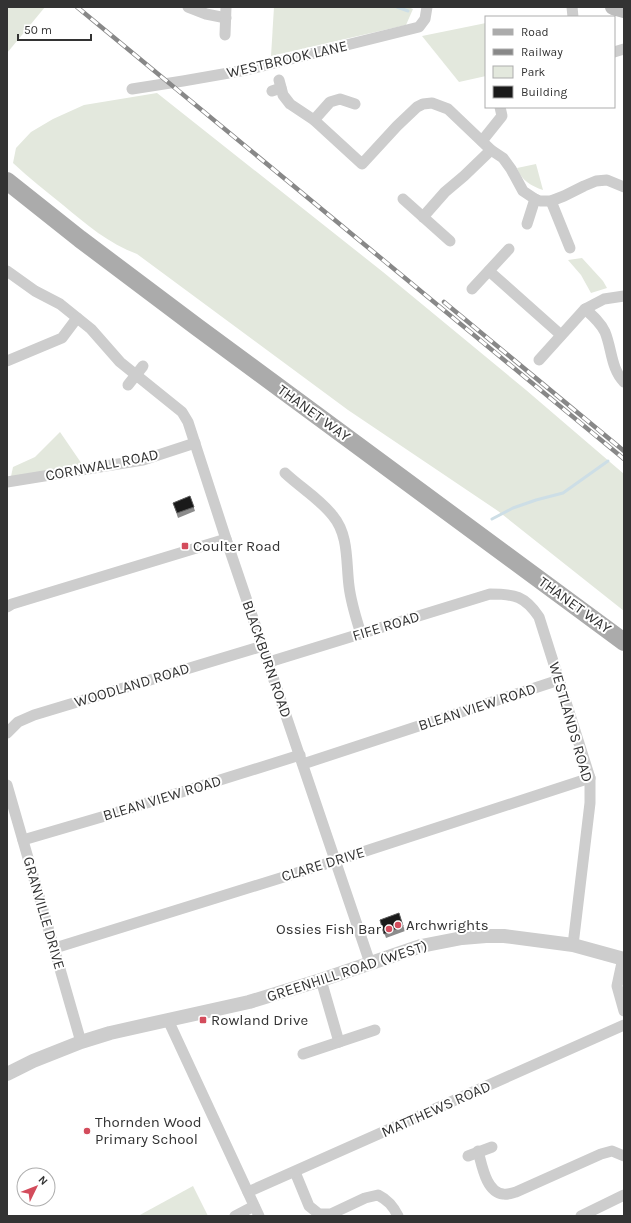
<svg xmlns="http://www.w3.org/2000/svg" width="631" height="1223" font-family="Karla,sans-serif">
	<rect width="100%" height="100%" fill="#fff"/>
	<g fill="#e3e8dd">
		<path d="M7 7H45L7 53Z"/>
		<path d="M274 7H408L413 9 406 25 271 56Z"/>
		<path d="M486 23V76L459 82 422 36Z"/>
		<path d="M157 93 383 272 526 390 624 474V611L498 511 348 410 137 254C109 244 86 224 63 205 46 191 29 178 13 163L16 148 31 132 53 119 84 105Z"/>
		<path d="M536 164 543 190C531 186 521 180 517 168Z"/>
		<path d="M582 258 603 281 607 288 591 293 581 275 568 260Z"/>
		<path d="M60 432 86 470 10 481 13 467 35 457Z"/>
		<path d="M193 1186 208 1216H138Z"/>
	</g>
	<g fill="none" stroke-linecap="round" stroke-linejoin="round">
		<g stroke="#cddee6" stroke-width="3">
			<path d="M397 7 408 11"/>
			<path d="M492 519 513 508 536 500 563 493 608 461"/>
		</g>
		<g stroke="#cdcdcd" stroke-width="11">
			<path d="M188 7 206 14 226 18"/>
			<path d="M572 7 573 17"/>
			<path d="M225 35 226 7"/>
			<path d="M614 52 624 49"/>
			<path d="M279 80 283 95 290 104 314 120 362 164 397 126 417 107 423 104 432 103 448 109 491 150 503 158 511 169 523 191 535 199 540 201H551L564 196 584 186 596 181 607 180 624 187"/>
			<path d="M132 89 183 81 246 70 419 27 425 19 427 7"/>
			<path d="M272 91 281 88"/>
			<path d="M314 120 330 102 340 99 355 104"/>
			<path d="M482 141 502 116 500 107"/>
			<path d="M403 199 450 241"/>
			<path d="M551 201 570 248"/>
			<path d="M423 217 445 192 464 176 491 150"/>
			<path d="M527 224 535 199"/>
			<path d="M7 271 35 291 60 304 91 329 120 362 182 412 188 422 226 539 370 963"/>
			<path d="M489 271 561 335"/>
			<path d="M472 289 509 249"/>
			<path d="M585 309C593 316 601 323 605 332 612 349 611 369 624 382"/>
			<path d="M539 360 585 309 604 299 624 296"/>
			<path d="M7 361 62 338 77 318"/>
			<path d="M128 385 143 366"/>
			<path d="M285 473C301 488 320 499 333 516 349 535 346 563 349 586 351 603 356 618 361 634"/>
			<path d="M7 482 143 460 195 443"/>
			<path d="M7 607 12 604 226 539"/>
			<path d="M269 662 490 594C515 594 525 596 539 617L590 778V803L573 945"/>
			<path d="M7 733 18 722 34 715 263 646"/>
			<path d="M303 764 559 680"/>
			<path d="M7 785 81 1042"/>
			<path d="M23 840 105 816 300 755"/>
			<path d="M55 948 335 861 590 778"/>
			<path d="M623 958 617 986 624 1011"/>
			<path d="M321 980 339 1042"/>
			<path d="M168 1020 259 1216"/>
			<path d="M303 1054 375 1030"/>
			<path d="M478 1151C482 1165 486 1192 503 1194 507 1195 512 1193 516 1192L601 1154 612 1151 624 1156"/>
			<path d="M468 1156 492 1147"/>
			<path d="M295 1172 309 1206 319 1214H331L365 1198 378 1195C388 1200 393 1206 398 1216"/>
			<path d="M248 1192 624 1025"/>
			<path d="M235 1216 254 1206"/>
			<path d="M581 1216 624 1195"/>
		</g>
		<path stroke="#cdcdcd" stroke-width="14" d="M7 1074 33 1061 81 1042 110 1033 168 1020 249 1002 321 980 421 946 462 938 486 936H504L573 945 624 959"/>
		<path stroke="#bdbdbd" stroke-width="16" d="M613 7 624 10"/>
		<path stroke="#ababab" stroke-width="18" d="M7 181 80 239 197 327 624 642"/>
		<g stroke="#888" stroke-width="4.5">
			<g id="rail">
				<path d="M77 7 624 459"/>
				<path d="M444 302 624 451"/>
			</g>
		</g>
		<use href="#rail" stroke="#fff" stroke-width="3" stroke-dasharray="9" stroke-linecap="butt"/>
	</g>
	<g fill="#8c8c8c">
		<path d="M190 496 195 511 178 518 173 503Z"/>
		<path d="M399 913 405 931 386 938 380 920Z"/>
	</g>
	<g fill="#1a1a1a" stroke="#5f5f5f">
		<path d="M190 496 194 507 177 513 173 503Z"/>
		<path d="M399 913 403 926 384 934 380 920Z"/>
	</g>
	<g fill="#d34c5c" stroke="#fff" stroke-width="1.5">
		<rect x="181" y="542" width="8" height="8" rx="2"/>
		<circle cx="398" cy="925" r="4"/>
		<circle cx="389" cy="929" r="4"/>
		<rect x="199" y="1016" width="8" height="8" rx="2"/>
		<circle cx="87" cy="1131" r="4"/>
	</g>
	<g text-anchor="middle" stroke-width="4" stroke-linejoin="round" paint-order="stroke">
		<g font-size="15" fill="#333" stroke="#fff">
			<text transform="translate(287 59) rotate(-13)" y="5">WESTBROOK LANE</text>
			<text transform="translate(314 413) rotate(36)" y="5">THANET WAY</text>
			<text transform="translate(102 465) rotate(-11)" y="5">CORNWALL ROAD</text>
			<text transform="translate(575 605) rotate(36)" y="5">THANET WAY</text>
			<text transform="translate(386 626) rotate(-17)" y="5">FIFE ROAD</text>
			<text transform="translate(267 659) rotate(71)" y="5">BLACKBURN ROAD</text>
			<text transform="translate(132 685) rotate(-17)" y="5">WOODLAND ROAD</text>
			<text transform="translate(477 707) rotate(-18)" y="5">BLEAN VIEW ROAD</text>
			<text transform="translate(571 722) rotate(74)" y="5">WESTLANDS ROAD</text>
			<text transform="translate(162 798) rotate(-17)" y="5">BLEAN VIEW ROAD</text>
			<text transform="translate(323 864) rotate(-17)" y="5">CLARE DRIVE</text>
			<text transform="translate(44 913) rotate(74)" y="5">GRANVILLE DRIVE</text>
			<text transform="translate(347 971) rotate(-18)" y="5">GREENHILL ROAD (WEST)</text>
			<text transform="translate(436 1109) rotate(-24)" y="5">MATTHEWS ROAD</text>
		</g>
		<g font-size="15" fill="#333" stroke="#fff" text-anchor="start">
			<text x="193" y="551">Coulter Road</text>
			<text x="406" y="930">Archwrights</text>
			<text x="381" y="934" text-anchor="end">Ossies Fish Bar</text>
			<text x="211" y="1025">Rowland Drive</text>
			<text x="95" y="1127">Thornden Wood<tspan x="95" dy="17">Primary School</tspan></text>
		</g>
	</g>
	<rect width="631" height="1223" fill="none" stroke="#333333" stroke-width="16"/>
	<rect x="485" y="16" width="130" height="92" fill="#ffffff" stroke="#adadad"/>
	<rect x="493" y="29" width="20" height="6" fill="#ababab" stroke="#adadad"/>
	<text x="521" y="36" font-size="12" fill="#333333">Road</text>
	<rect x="493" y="49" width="20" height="6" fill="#888888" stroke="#adadad"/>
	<text x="521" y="56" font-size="12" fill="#333333">Railway</text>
	<rect x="493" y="66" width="20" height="12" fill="#e3e8dd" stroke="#adadad"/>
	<text x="521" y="76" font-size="12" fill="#333333">Park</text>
	<rect x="493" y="86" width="20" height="12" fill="#1a1a1a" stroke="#adadad"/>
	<text x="521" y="96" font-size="12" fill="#333333">Building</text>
	<g transform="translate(36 1187) rotate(47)"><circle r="19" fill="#ffffff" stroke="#adadad"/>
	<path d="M0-3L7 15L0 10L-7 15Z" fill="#d34c5c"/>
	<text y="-6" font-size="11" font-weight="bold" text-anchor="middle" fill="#333333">N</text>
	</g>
	<path d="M18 34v6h73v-6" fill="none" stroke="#333333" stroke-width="2"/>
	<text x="24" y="34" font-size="12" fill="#333333" stroke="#ffffff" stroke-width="3" paint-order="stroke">50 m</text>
</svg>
